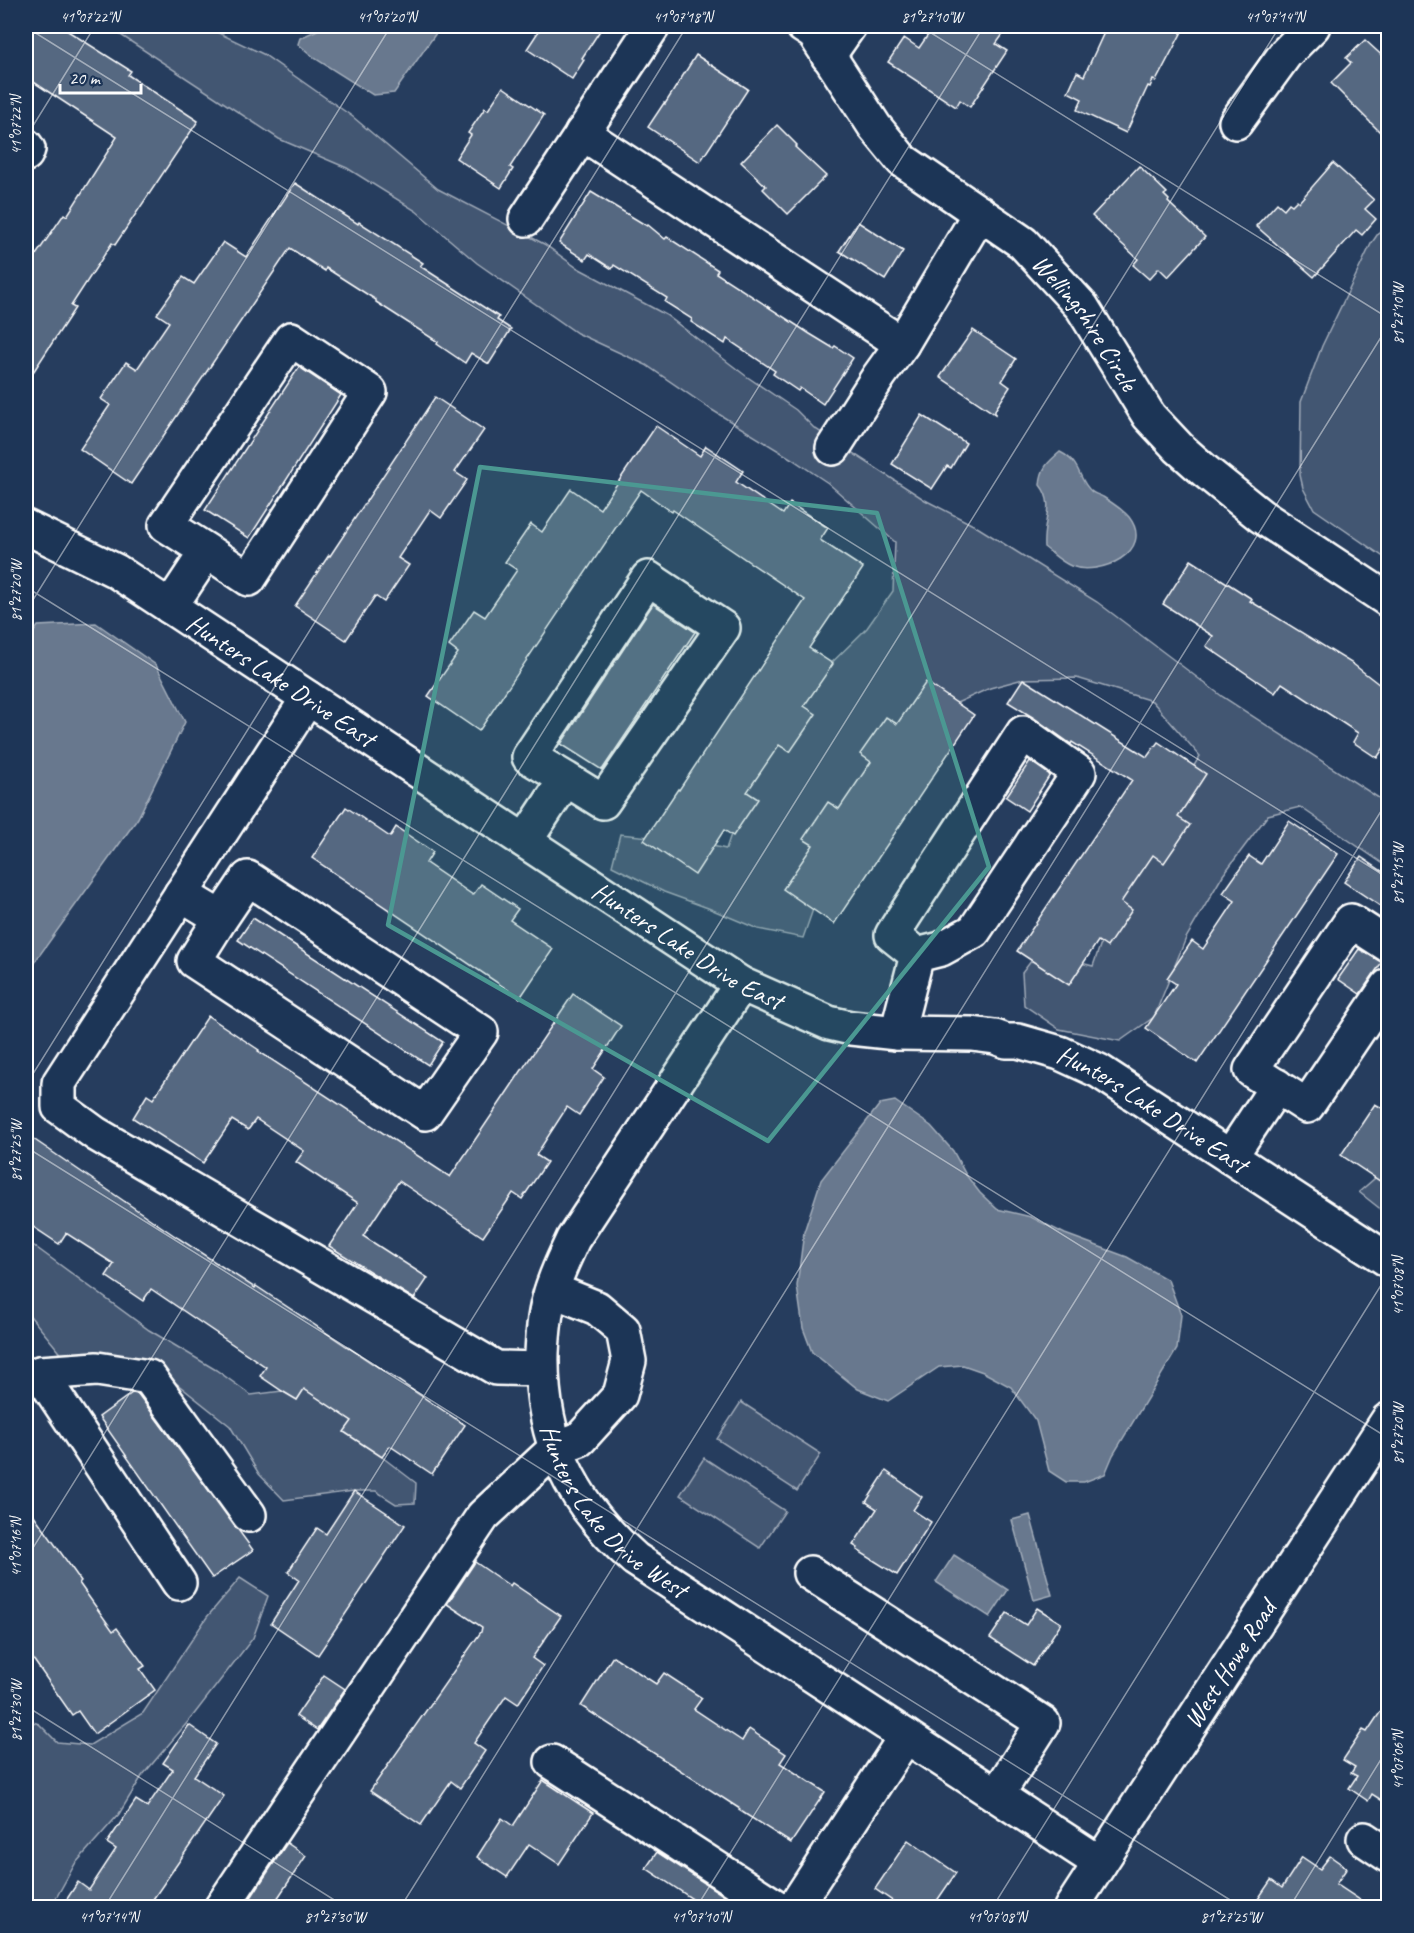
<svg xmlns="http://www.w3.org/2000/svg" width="1414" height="1933" font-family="Caveat,sans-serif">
	<rect width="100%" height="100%" fill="#263d5e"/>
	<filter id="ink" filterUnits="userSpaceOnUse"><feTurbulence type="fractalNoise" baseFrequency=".0167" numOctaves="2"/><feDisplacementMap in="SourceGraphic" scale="12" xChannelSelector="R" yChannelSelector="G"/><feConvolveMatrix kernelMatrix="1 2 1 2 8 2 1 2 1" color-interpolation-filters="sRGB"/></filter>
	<g filter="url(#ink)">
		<g fill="#425672" stroke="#a0aab8" stroke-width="1.5">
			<path d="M107 26H204L263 54 353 117 438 189 544 244 576 267 666 315 746 376 796 410 814 428 925 500 977 527 1097 602 1223 697 1388 804V867L1300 807 1268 815 1223 875 1186 938 1154 1017 1120 1041 1059 1029 1024 1005 1022 973 1038 952 1093 966 1123 879 1200 756 1152 701 1077 678 1023 679 990 688 919 720 825 875 803 938 758 929 708 908 664 892 612 866 620 834 690 841 726 849 758 754 805 689 867 628 893 591 895 542 828 483 792 459 712 410 646 365 577 333 477 263 416 211 347 168 279 139Z"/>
			<path d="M1388 219V560L1314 509 1303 488 1300 475 1301 402 1322 346 1371 244Z"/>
			<path d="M1388 1167V1215L1359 1192Z"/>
			<path d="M26 1240 149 1330 216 1370 251 1395 282 1391 297 1400 304 1389 352 1421 344 1432 382 1457 416 1483 415 1503 396 1504 376 1491H354L284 1500 259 1474 230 1426 177 1384 151 1370 63 1356 26 1311Z"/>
			<path d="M741 1402 821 1454 797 1491 717 1439Z"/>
			<path d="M704 1458 785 1511 760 1548 680 1495Z"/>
			<path d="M240 1578 268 1596 253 1638 192 1717 142 1776 119 1814 75 1864 51 1907H26V1723L30 1721 39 1724 57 1742 90 1745 143 1713 207 1617Z"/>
		</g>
		<g fill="#67788e" stroke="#a4aebb" stroke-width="1.5">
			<path d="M326 26H441L394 93 373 95 316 59 298 44 300 38Z"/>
			<path d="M1060 452C1082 463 1077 478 1091 491 1094 494 1100 495 1103 497 1111 502 1123 510 1129 517 1156 552 1099 577 1071 566 1061 562 1052 553 1044 547 1042 522 1056 505 1040 485 1041 468 1048 462 1060 452Z"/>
			<path d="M96 623 156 665 185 722 138 818 26 974V643L38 626Z"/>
			<path d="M895 1101 931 1126 953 1151 966 1175 980 1193 997 1209 1031 1217 1065 1234 1127 1257 1168 1280 1181 1315 1177 1349 1113 1455 1105 1474 1084 1482H1066L1049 1471 1036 1421 1011 1387 983 1372 963 1365 939 1367 888 1401 858 1389 812 1352 803 1328 797 1286 804 1232 821 1180 880 1104Z"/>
			<path d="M1030 1515 1052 1595 1034 1600 1012 1520Z"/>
			<path d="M954 1555 1008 1590 990 1617 936 1582Z"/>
		</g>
		<g fill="#556781" stroke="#fff" stroke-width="1.5">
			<path d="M26 26H60L131 71 128 75 198 121 115 245 112 243 71 306 75 308 26 383V252L34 258 64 214 67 216 117 137 26 77Z"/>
			<path d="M542 26H603L582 58 584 60 572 79 527 49Z"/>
			<path d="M934 26H1009L996 44 1007 51 970 107 960 100 956 107 888 62 904 38 919 48Z"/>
			<path d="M1107 26H1185L1156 81 1153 80 1150 87 1148 86 1126 133 1077 110 1082 99 1068 92 1077 72 1084 76Z"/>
			<path d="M1365 40 1389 62V141L1331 83 1351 63 1346 58Z"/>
			<path d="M696 55 748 89 700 162 648 127 664 103 665 104Z"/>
			<path d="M503 87 544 115 510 167 513 169 501 188 456 158 471 135 468 133 485 108 488 110Z"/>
			<path d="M777 125 797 145 795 147 826 176 788 214 763 189 766 186 741 162Z"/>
			<path d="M1333 163 1374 200 1365 209 1376 219 1362 235 1356 230 1314 277 1256 226 1277 203 1284 209 1289 203 1292 205 1297 200 1299 202Z"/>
			<path d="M1139 166 1167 193 1164 195 1169 200 1168 202 1205 237 1168 277 1159 268 1149 279 1133 265 1138 259 1092 216Z"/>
			<path d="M295 183 358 224 359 222 423 263 420 266 499 317 497 320 511 329 489 364 471 353 465 363 437 344 438 342 376 302V300L326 268 325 271 290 248 131 484 80 449 110 405 101 399 126 362 137 369 169 322 157 314 183 277 194 284 223 242 246 257Z"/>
			<path d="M591 192 647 226 648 225 665 239 667 237 718 270 716 273 810 334 833 348 835 346 853 358 823 404 800 388 798 391 773 374 775 371 727 339 725 344 691 322 692 319 665 302 667 298 614 265 612 269 589 254 585 260 559 243Z"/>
			<path d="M858 222 903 251 885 280 839 251Z"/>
			<path d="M973 330 1016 359 1002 381 1010 387 995 410V414L940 377Z"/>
			<path d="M299 367 341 395 249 538 205 510Z"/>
			<path d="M435 397 484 430 455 472 467 480 441 518 430 510 398 558 409 565 384 602 375 596 346 640 295 606 329 555 330 556Z"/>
			<path d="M922 415 966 443 951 468 947 466 932 489 892 464Z"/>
			<path d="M656 426 700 456 706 446 743 471 736 482 783 514 790 503 828 528 820 540 863 568 809 648 833 664 804 706 816 714 790 752 779 745 747 792 758 799 733 836 724 830 695 875 644 840 678 789 679 790 805 600 673 510 672 512 641 490 479 731 428 696 458 653 449 646 474 610 485 617 517 570 505 562 531 524 542 532 571 489 600 509Z"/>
			<path d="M1191 560 1252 599 1250 601 1353 664 1389 692V740L1377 758 1353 742 1358 733 1282 683 1275 693 1206 646 1213 636 1163 604Z"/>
			<path d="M653 604 695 632 602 770 561 744Z"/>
			<path d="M1023 679 1147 757 1158 742 1206 774 1178 817 1190 825 1164 863 1153 855 1121 902 1132 910 1107 947 1098 941 1069 985 1017 951 1132 780 1072 742 1071 744 1034 718 1008 702Z"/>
			<path d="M926 682 974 715 834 924 783 889 813 845 803 839 828 802 839 809 871 762 860 754 886 717 897 724Z"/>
			<path d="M1030 761 1050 775 1027 811 1006 797Z"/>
			<path d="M346 807 390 837 396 827 433 852 426 863 473 895 481 884 518 909 510 920 553 949 520 998 312 858Z"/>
			<path d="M1289 821 1338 854 1197 1063 1146 1028 1176 984 1167 978 1192 941 1203 949 1235 901 1223 893 1249 856 1261 864Z"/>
			<path d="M1361 857 1389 876V923L1381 918 1386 910 1344 882Z"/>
			<path d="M253 918 443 1042 428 1065 238 940Z"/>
			<path d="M1359 949 1382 962 1360 994 1338 979Z"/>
			<path d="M573 994 621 1026 593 1069 604 1077 579 1115 567 1107 536 1155 547 1162 522 1199 513 1193 483 1237 399 1181 363 1236 428 1278 414 1299 329 1246 358 1203 296 1162 304 1151 256 1119 248 1130 232 1120 203 1163 133 1118 147 1095 153 1099 208 1016 259 1050 258 1051 450 1177Z"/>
			<path d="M1375 1104 1389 1112V1187L1341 1155Z"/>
			<path d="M26 1134 178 1238 255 1288 256 1286 465 1425 432 1474 390 1446 382 1457 344 1432 352 1421 304 1389 297 1400 282 1391 260 1376 266 1367 151 1289 143 1301 106 1276 114 1264 66 1233 59 1244 26 1222Z"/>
			<path d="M132 1393 138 1394 253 1550 212 1578 99 1417Z"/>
			<path d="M886 1471 922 1497 913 1510 931 1522 897 1575 857 1550 858 1548 853 1545 877 1509 866 1502Z"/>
			<path d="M354 1491 405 1525 318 1655 271 1623 299 1580 288 1572 317 1528 326 1534Z"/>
			<path d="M26 1504 81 1581 79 1583 113 1631 117 1628 145 1666 140 1669 155 1690 94 1734 78 1711 72 1715 26 1649Z"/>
			<path d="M475 1562 510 1586 512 1583 561 1616 532 1658 543 1666 518 1704 506 1696 474 1743 485 1751 460 1788 451 1781 421 1825 370 1791 481 1632 482 1627 447 1604Z"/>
			<path d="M1037 1608 1061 1623 1033 1666 990 1638 1007 1613 1026 1625Z"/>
			<path d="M613 1656 656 1684 664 1673 702 1698 694 1709 742 1741 749 1729 786 1754 780 1763 825 1792 791 1843 739 1810 740 1809 581 1706Z"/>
			<path d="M324 1675 345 1689 317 1730 296 1716Z"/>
			<path d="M1389 1699V1805L1372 1794 1368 1801 1349 1788 1357 1776 1351 1773 1355 1767 1343 1760 1363 1730 1367 1732Z"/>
			<path d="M189 1725 216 1744 194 1776 224 1796 147 1908H61L78 1882 89 1890 116 1849 107 1843 136 1800 147 1807 173 1769 163 1763Z"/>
			<path d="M543 1780 593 1813 559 1864 529 1844 507 1877 477 1857 502 1818 513 1826Z"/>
			<path d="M908 1840 956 1873 932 1908H903L875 1889Z"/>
			<path d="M287 1843 306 1856 271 1908H244Z"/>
			<path d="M657 1852 743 1908H706L646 1868Z"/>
			<path d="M1330 1856 1347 1868 1336 1884 1372 1908H1269L1258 1899 1271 1880 1282 1888 1302 1857 1320 1869Z"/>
		</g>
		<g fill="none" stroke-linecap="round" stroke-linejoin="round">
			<g stroke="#fff" stroke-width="38">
				<g id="minor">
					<path id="s1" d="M803 26 814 33 875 127 902 160 1023 243 1082 307 1149 416 1179 448 1205 471 1261 516 1388 600"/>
					<path d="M828 56 849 26"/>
					<path d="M1236 122 1286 53 1313 26"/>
					<path d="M582 133 902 344"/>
					<path d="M26 146 28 149 26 154"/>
					<path d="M526 219 653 26"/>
					<path d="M833 448 879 376 902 344 980 213"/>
					<path id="s2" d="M26 527 116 571 741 984 829 1023 851 1028 897 1033 972 1034 995 1037 1006 1041H1018L1060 1053 1099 1071 1388 1260"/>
					<path d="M170 607 207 551 166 525 291 339 370 392 249 579 207 551"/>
					<path d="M308 698 59 1083V1107L96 1134 496 1368 541 1369"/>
					<path d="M525 841 566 779 529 757 648 578 723 628 603 802 566 779"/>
					<path d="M181 894 221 918 248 878 481 1032 425 1113 194 961 221 918"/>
					<path d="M1388 945 1351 921 1251 1070 1307 1106 1388 986"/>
					<path id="s3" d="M741 984 573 1239C564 1259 554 1278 549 1299 544 1317 543 1335 542 1353 540 1439 571 1503 635 1559L1100 1863"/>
					<path d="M897 1033 917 955 892 935 1023 733 1079 773 974 931 941 949 917 955"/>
					<path d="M1230 1157 1277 1086"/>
					<path d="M40 1373 97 1369 149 1377 249 1515"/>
					<path d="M26 1380 40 1373 179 1583"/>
					<path d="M810 1573 1043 1723 997 1795"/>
					<path d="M552 1762 778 1908"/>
					<path d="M1364 1839 1388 1855"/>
					<path d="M221 1908 483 1516 556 1448 580 1439 620 1395 629 1361 623 1330 597 1308 552 1290"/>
					<path d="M794 1908 906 1736"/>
				</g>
			</g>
			<g stroke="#fff" stroke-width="38">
				<g id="major">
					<path id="s4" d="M1071 1908 1388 1420"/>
				</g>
			</g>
			<use href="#minor" stroke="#1d3557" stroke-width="33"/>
			<use href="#major" stroke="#1d3557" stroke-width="33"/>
		</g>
	</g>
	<path fill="#4b9892" fill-opacity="0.2" stroke="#4b9892" stroke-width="4.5" stroke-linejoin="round" d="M480 467 877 513 989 867 768 1141 388 925Z"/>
	<path fill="none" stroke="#fff" stroke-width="1.5" stroke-opacity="0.45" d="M920 26 1388 318M26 27 1388 878M26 137 95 26M26 587 1388 1438M26 611 391 26M26 1085 687 26M26 1147 1243 1908M26 1559 984 26M26 1706 347 1908M104 1908 1280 26M400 1908 1388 326M696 1908 1388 800M992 1908 1388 1274M1289 1908 1388 1748"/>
	<g text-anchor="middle" stroke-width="6" stroke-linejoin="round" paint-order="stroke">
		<g font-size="26" fill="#fff" stroke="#1d3557">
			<text dy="9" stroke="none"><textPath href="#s1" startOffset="416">Wellingshire Circle</textPath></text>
			<text dy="9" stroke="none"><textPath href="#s2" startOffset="298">Hunters Lake Drive East</textPath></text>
			<text dy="9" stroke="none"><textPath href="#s2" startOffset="784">Hunters Lake Drive East</textPath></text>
			<text dy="9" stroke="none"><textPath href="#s2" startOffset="1288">Hunters Lake Drive East</textPath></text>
			<text dy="9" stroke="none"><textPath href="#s3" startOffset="608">Hunters Lake Drive West</textPath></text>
			<text dy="9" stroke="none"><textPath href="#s4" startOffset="291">West Howe Road</textPath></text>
		</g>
	</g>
	<rect width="1414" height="1933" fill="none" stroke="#1d3557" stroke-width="66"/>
	<path d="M60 84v9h81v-9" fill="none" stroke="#ffffff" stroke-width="3"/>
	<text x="69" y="84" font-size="18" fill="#ffffff" stroke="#1d3557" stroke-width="4.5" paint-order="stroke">20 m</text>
	<rect x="33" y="33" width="1348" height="1867" fill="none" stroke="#fff" stroke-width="2"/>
	<g font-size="15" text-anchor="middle" fill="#fff">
		<text x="90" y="22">41°07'22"N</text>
		<text x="387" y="22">41°07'20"N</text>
		<text x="683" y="22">41°07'18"N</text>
		<text x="932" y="22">81°27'10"W</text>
		<text x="1275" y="22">41°07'14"N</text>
		<text transform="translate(16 125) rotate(-90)" y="5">41°07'22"N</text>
		<text transform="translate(1398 314) rotate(-90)" y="5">81°27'10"W</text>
		<text transform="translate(16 591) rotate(-90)" y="5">81°27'20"W</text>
		<text transform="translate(1398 874) rotate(-90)" y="5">81°27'15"W</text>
		<text transform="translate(16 1151) rotate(-90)" y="5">81°27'25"W</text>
		<text transform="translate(1398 1286) rotate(-90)" y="5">41°07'08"N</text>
		<text transform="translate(1398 1434) rotate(-90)" y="5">81°27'20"W</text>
		<text transform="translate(16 1547) rotate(-90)" y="5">41°07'16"N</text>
		<text transform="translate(16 1711) rotate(-90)" y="5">81°27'30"W</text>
		<text transform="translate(1398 1760) rotate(-90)" y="5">41°07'06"N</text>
		<text x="109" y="1922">41°07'14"N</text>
		<text x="335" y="1922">81°27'30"W</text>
		<text x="701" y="1922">41°07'10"N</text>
		<text x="997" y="1922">41°07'08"N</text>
		<text x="1231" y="1922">81°27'25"W</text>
	</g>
</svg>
